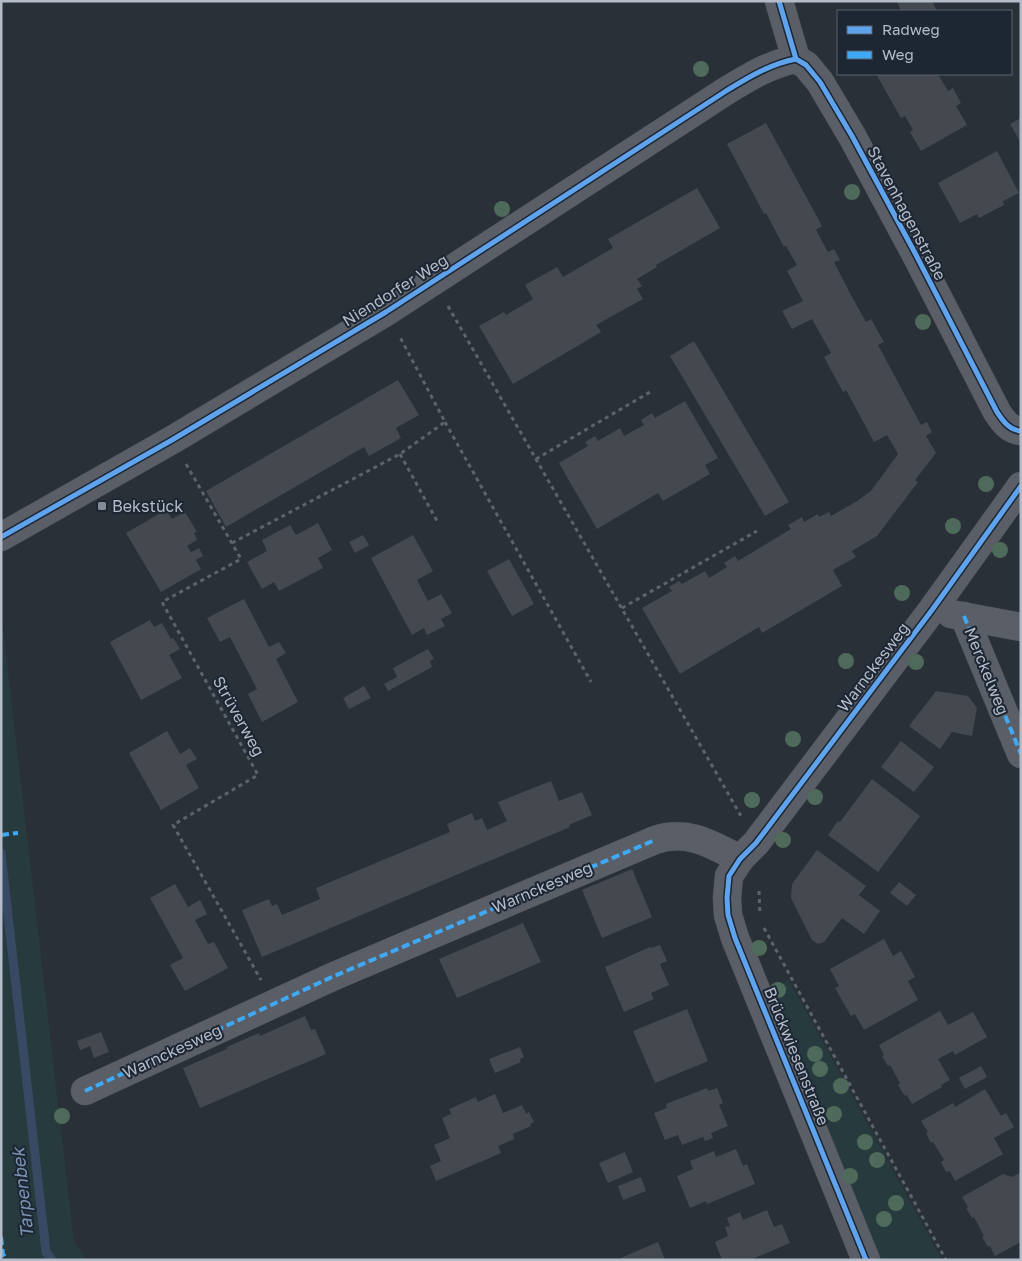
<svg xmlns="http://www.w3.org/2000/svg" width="1022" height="1261" font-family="'Golos Text',sans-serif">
	<rect width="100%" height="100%" fill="#2a3038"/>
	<g fill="#273a3e">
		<path d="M1 622 3 628 74 1242 87 1260H1Z"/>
		<path d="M789 980 942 1260H881L768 990Z"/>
	</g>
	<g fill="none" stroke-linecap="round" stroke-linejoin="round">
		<path stroke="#384963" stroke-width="9" d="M1 853 46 1252 52 1260"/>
	</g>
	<g fill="#444950">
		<path d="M899 1H932L937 11H901L897 2Z"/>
		<path d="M876 74H938L948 91 953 88 961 103 956 106 967 125 921 151 910 132 913 130 905 116 901 118Z"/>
		<path d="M1021 118V143L1010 124Z"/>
		<path d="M766 123 822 226 816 230 828 252 834 249 840 260 834 262 852 297 866 322 871 319 884 342 878 345 921 425 927 422 932 432 926 436 936 453 915 480 918 482 877 536 852 551 856 557 833 570 842 586 762 633 759 627 680 674 642 608 672 591 669 587 679 581 682 584 705 571 709 578 727 567 724 563 735 556 738 561 791 529 788 525 802 517 804 522 818 514 819 517 829 512 831 516 857 501 871 491 898 454 887 435 874 442 846 390 843 392 824 357 831 353 812 319 792 329 782 311 803 301 787 271 797 265 786 246 784 247 766 213 764 214 727 144Z"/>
		<path d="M997 151 1019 193 1003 201 1004 205 979 218 977 214 960 223 938 183Z"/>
		<path d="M697 188 720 228 656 265 657 267 637 279 642 286 637 289 643 299 596 325 601 332 513 384 479 326 504 312 506 315 533 299 525 285 557 267 563 277 613 248 608 239Z"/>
		<path d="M694 341 789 502 765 516 670 356Z"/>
		<path d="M398 380 419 415 396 428 401 438 369 456 364 447 226 527 206 491Z"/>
		<path d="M685 401 718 458 705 465 710 474 663 501 658 493 597 529 559 463 588 446 585 442 595 436 598 441 620 428 624 436 644 425 641 420 652 413 655 418Z"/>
		<path d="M166 510 172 519 185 512 197 532 194 533 197 540 187 546 191 552 199 548 203 556 196 560 201 569 161 592 126 533Z"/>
		<path d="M318 523 332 550 318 558 323 568 279 591 274 582 262 589 247 562 267 551 262 540 290 525 296 535Z"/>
		<path d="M363 535 369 545 355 553 349 542Z"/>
		<path d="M413 535 433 571 417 580 428 601 441 594 452 613 441 619 445 626 427 635 424 628 412 635 371 558Z"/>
		<path d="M509 559 534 604 512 616 487 571Z"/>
		<path d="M244 599 269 647 279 642 286 653 276 659 298 702 262 722 248 694 257 689 230 637 220 642 207 618Z"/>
		<path d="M150 620 154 627 162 623 171 639 173 638 180 649 169 655 182 678 141 700 110 642Z"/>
		<path d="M428 649 434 659 430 661 432 667 388 691 384 684 397 677 393 668Z"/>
		<path d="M364 686 371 698 349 709 343 698Z"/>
		<path d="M936 691 968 696 977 708 972 736 952 732 940 749 909 726Z"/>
		<path d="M167 731 180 754 190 748 197 759 186 765 199 788 161 810 129 753Z"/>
		<path d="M901 741 934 767 914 792 881 767Z"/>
		<path d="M872 779 920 816 878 872 828 835 838 821 840 822Z"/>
		<path d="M551 781 559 801 582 792 592 815 569 825 570 827 262 957 242 910 269 899 272 906 277 904 282 915 320 899 316 888 450 832 447 824 472 813 475 821 482 818 487 830 507 821 498 802Z"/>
		<path d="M817 850 866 886 859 895 880 911 864 934 842 918 824 942 818 944 812 940 791 898 792 884Z"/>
		<path d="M632 869 652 917 602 938 582 890Z"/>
		<path d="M899 882 916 895 907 906 890 893Z"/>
		<path d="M175 884 188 907 200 900 207 914 195 920 208 944 214 942 228 968 185 991 170 965 183 958 150 898Z"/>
		<path d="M523 923 541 962 457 998 439 959Z"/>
		<path d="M884 939 893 956 901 951 915 977 908 981 918 1000 864 1030 855 1014 851 1016 835 988 839 986 830 969Z"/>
		<path d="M660 945 667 961 660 964 669 985 651 993 654 999 624 1012 605 967 650 947 651 948Z"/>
		<path d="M687 1009 708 1061 655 1083 633 1031Z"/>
		<path d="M940 1011 948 1025 973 1012 987 1037 955 1055 953 1051 938 1059 950 1080 941 1085 942 1087 912 1104 906 1094 905 1096 898 1085 900 1083 890 1065 888 1066 882 1056 884 1055 879 1045Z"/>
		<path d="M305 1016 311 1030 315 1029 326 1054 200 1108 183 1068 227 1049V1047L259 1033 260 1036Z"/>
		<path d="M101 1032 109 1052 94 1058 90 1046 80 1050 77 1041Z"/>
		<path d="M520 1047 524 1057 520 1059 521 1062 495 1073 489 1059Z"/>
		<path d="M981 1066 987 1077 965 1089 959 1078Z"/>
		<path d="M707 1088 708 1091 717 1088 723 1103 719 1105 728 1126 711 1133 713 1138 705 1141 703 1137 682 1145 678 1135 665 1140 654 1113 667 1108 666 1104Z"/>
		<path d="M985 1089 1001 1116 1006 1113 1014 1127 994 1138 1003 1154 955 1181 950 1171 946 1172 941 1162 944 1160 933 1142 931 1143 926 1133 928 1132 921 1121 953 1103 955 1107Z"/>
		<path d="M495 1094 503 1113 522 1105 526 1114 529 1112 534 1122 530 1124 531 1126 513 1134 514 1139 498 1146 501 1153 436 1181 430 1166 441 1161 434 1145 450 1138 442 1118 451 1114 449 1109 476 1097 478 1102Z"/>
		<path d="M736 1149 743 1166 747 1164 755 1184 707 1204 706 1201 690 1208 677 1176 693 1169 690 1161 714 1151 716 1157Z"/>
		<path d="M625 1152 633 1172 608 1183 599 1163Z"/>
		<path d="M1021 1172V1242L995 1256 990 1246 988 1247 982 1237 984 1236 974 1217 972 1218 966 1208 968 1207 962 1197 1003 1174 1012 1177Z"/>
		<path d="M641 1177 646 1191 623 1200 618 1186Z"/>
		<path d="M767 1210 774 1227 782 1224 790 1243 750 1260H722L715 1242 728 1236 725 1227 730 1226 727 1218 740 1212 743 1220Z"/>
		<path d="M658 1242 665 1260H616Z"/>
	</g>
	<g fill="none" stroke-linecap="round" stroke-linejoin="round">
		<g stroke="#484c53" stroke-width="29">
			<g id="minor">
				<path d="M779 1 796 59 806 65 820 82 852 136 915 253 997 412C1003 421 1009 430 1021 431"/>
				<path d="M1 537 172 440 386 312 726 91C749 77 770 64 796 59"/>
				<path d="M951 614 1021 627"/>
				<path d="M964 616 1021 754"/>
				<path d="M85 1091 332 977 655 840C688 829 711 844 740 859"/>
				<path d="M866 1260 735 938 728 915 727 898 729 876 740 859 756 843 932 610 1021 486"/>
			</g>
		</g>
		<g stroke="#5d636a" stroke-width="3" stroke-dasharray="4 4" stroke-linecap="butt">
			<path d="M448 306 741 816"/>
			<path d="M445 422 591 682"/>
			<path d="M400 454 437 521"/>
			<path d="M536 459 650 392"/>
			<path d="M186 464 241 559 162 602 258 775 173 825 261 980"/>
			<path d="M232 543 400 454 445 422 400 337"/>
			<path d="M622 608 757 531"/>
			<path d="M759 891 760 915"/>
			<path d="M764 928 946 1260"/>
		</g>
		<use href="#minor" stroke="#5a5e66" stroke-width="28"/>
		<g stroke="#3fa9f5" stroke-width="4" stroke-dasharray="8 4" stroke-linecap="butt">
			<path d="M964 616 1021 754"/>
			<path d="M1 835 18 833"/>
			<path d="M85 1091 332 977 655 840"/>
			<path d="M1 1237 3 1254 7 1260"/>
		</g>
		<g stroke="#1d2633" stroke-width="8">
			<g id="cycleway">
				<path d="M779 1 796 59 806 65 820 82 852 136 915 253 997 412C1003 421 1009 430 1021 431"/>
				<path d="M1 537 172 440 386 312 726 91C749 77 770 64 796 59"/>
				<path d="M866 1260 735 938 728 915 727 898 729 876 740 859 756 843 932 610 1021 486"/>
			</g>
		</g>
		<use href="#cycleway" stroke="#60a3ed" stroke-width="5"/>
	</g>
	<g fill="#4e6a5a">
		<circle cx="701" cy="69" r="8"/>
		<circle cx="852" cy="192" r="8"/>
		<circle cx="502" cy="209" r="8"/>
		<circle cx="923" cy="322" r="8"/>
		<circle cx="986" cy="484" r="8"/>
		<circle cx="953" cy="526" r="8"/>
		<circle cx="1000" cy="550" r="8"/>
		<circle cx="902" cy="593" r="8"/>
		<circle cx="846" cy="661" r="8"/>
		<circle cx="916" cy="662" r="8"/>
		<circle cx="793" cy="739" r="8"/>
		<circle cx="815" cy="797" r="8"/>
		<circle cx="752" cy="800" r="8"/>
		<circle cx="783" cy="840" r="8"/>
		<circle cx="759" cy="948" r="8"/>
		<circle cx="778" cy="990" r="8"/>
		<circle cx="815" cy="1054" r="8"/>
		<circle cx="820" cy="1069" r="8"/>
		<circle cx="841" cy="1086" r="8"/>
		<circle cx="834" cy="1114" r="8"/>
		<circle cx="62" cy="1116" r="8"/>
		<circle cx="865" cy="1142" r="8"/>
		<circle cx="877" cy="1160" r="8"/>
		<circle cx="850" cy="1176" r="8"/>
		<circle cx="896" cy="1203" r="8"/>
		<circle cx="884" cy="1219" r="8"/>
	</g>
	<rect fill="#848b96" stroke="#1d2633" stroke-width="2" x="97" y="501" width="10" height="10" rx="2.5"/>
	<g text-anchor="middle" stroke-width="4" stroke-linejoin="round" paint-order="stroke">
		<g font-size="16" fill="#b4bcc9" stroke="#1d2633">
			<text transform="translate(907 213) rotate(62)" y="6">Stavenhagenstraße</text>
			<text transform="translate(395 290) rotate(-32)" y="6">Niendorfer Weg</text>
			<text transform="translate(873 667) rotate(-53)" y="6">Warnckesweg</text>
			<text transform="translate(987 671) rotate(68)" y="6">Merckelweg</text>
			<text transform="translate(239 716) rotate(61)" y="6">Strüverweg</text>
			<text transform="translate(542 887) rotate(-23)" y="6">Warnckesweg</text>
			<text transform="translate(172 1051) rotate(-25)" y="6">Warnckesweg</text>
			<text transform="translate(797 1056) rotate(68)" y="6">Brückwiesenstraße</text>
		</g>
		<g font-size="16" fill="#b4bcc9" stroke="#1d2633" text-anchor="start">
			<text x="112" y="512">Bekstück</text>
		</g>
		<g font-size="18" font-style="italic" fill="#7c92b1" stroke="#1d2633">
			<text transform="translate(23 1193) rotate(-96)" y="6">Tarpenbek</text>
		</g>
	</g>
	<rect width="1022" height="1261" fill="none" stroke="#b4bcc9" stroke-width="5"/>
	<rect x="837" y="10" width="175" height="65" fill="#1d2633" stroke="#59626f"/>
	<rect x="847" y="26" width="25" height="8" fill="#60a3ed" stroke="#59626f"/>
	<text x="882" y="35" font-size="15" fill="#b4bcc9">Radweg</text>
	<rect x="847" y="51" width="25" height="8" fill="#3fa9f5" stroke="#59626f"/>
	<text x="882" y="60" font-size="15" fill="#b4bcc9">Weg</text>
</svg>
